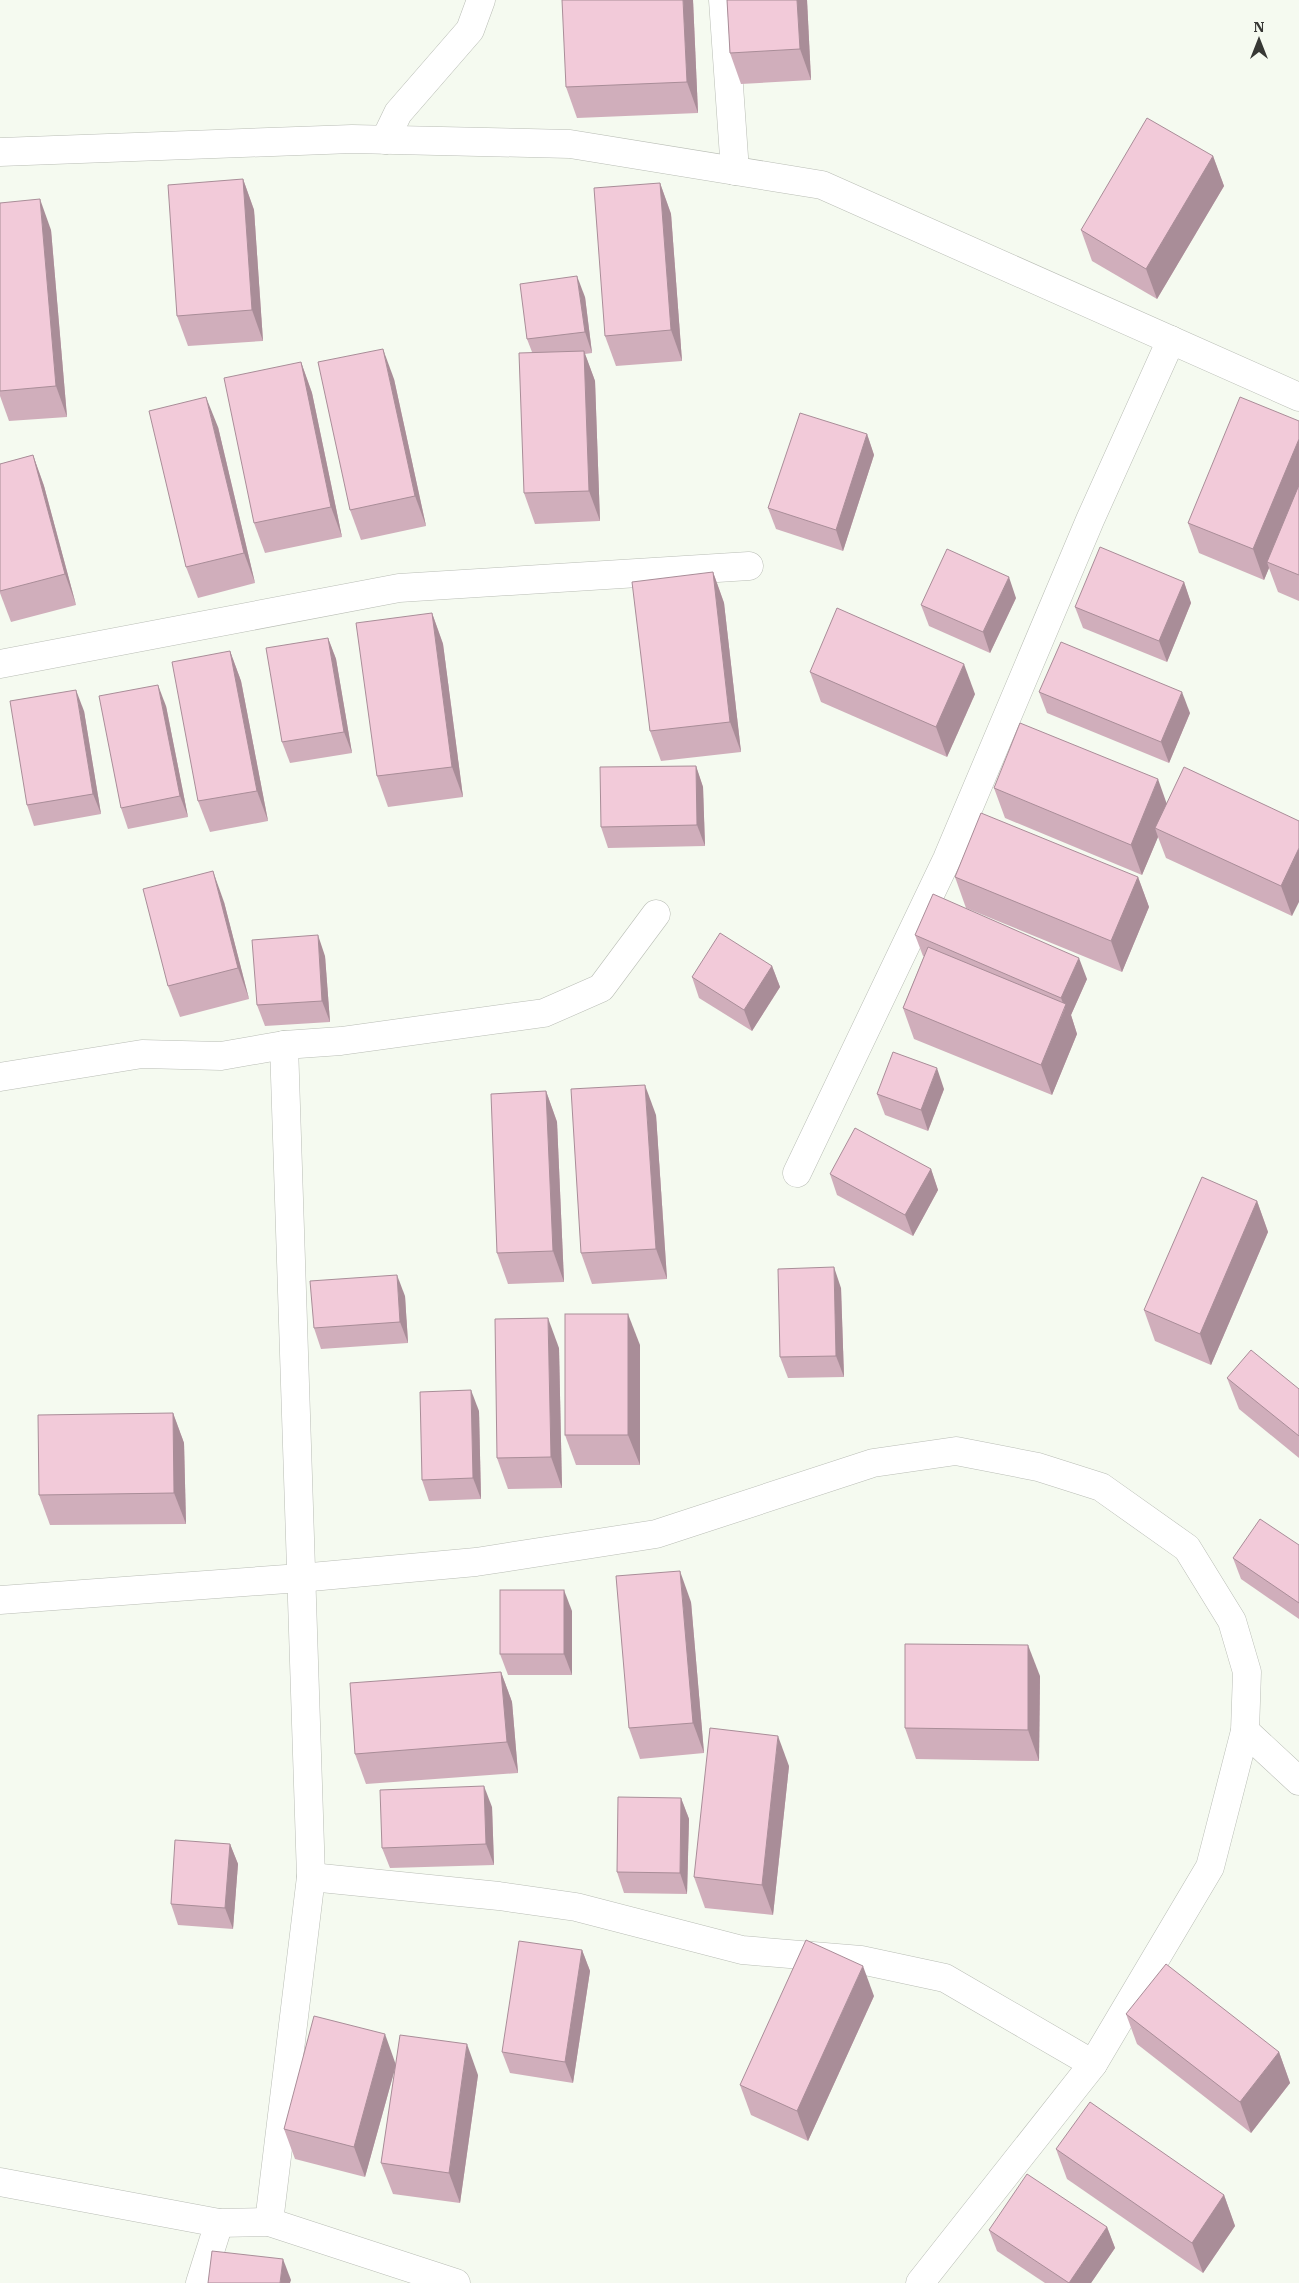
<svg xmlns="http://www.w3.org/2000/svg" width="1299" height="2283" font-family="'IBM Plex Serif',serif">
	<rect width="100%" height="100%" fill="#f5faf0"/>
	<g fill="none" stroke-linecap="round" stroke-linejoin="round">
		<g stroke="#b9bdb5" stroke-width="29">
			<g id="minor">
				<path d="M723 0 735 171"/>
				<path d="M385 140 398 113 470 30 481 0"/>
				<path d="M0 152 352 139 570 144 822 185 1299 397"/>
				<path d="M0 664 399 588 749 566"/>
				<path d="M0 1077 142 1054 221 1056 284 1045 341 1041 544 1013 601 988 656 914"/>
				<path d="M797 1173 947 859 1090 520 1171 340"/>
				<path d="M0 1600 300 1578 476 1562 656 1534 873 1463 956 1451 1038 1467 1101 1487 1187 1548 1232 1621 1247 1672 1245 1731 1210 1867 1093 2064 920 2283"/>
				<path d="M1245 1731 1299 1781"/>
				<path d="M311 1877 499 1896 576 1907 742 1950 861 1960 945 1978 1093 2064"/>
				<path d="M0 2182 219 2223 269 2222 456 2283"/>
				<path d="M269 2222 311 1877 284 1045"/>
				<path d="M200 2283 219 2223"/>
			</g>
		</g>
		<use href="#minor" stroke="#fff" stroke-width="28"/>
	</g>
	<g fill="#d0aebb">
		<path d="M693 0 698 113 577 118 566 87Z"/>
		<path d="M727 0H807L811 80 741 84 730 53Z"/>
		<path d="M1213 156 1224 186 1157 299 1092 261 1081 230Z"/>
		<path d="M243 179 254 210 263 341 188 346 177 316Z"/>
		<path d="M660 183 671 214 682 361 616 366 605 336Z"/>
		<path d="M0 203 51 230 67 417 9 421 0 396Z"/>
		<path d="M585 297 592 353 585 354 595 381 600 521 535 524 524 493 532 352 527 339Z"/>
		<path d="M301 362 312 393 342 537 265 553 254 523Z"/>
		<path d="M394 379 426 526 361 540 350 510Z"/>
		<path d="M1299 421V601L1278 592 1269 568 1264 580 1199 553 1188 523Z"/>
		<path d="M218 427 255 583 198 598 186 567Z"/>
		<path d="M867 434 874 455 843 551 776 529 768 508Z"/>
		<path d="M33 455 44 486 76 605 11 622 0 593V464Z"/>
		<path d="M713 572 724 603 741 752 661 761 650 731Z"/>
		<path d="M1184 582 1191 603 1167 662 1083 628 1075 607Z"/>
		<path d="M1016 598 990 653 929 626 921 605Z"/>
		<path d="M432 613 443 644 463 797 388 807 377 776Z"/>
		<path d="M328 638 336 659 352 753 290 763 282 742Z"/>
		<path d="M230 651 241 681 268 821 210 832 198 801Z"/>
		<path d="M810 672 975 694 947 757 821 702Z"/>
		<path d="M1039 692 1190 713 1169 763 1047 713Z"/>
		<path d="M166 706 188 817 128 829 121 808Z"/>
		<path d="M84 711 101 814 34 826 27 805Z"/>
		<path d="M696 766 703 787 705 846 608 848 601 827Z"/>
		<path d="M994 788 1167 803 1299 821 1292 916 1166 858 1158 837 1142 875 1005 818Z"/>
		<path d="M955 877H1138L1149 907 1122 972 966 908Z"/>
		<path d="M224 902 249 999 180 1017 168 986Z"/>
		<path d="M915 935 1087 979 1071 1015 1077 1034 1052 1095 914 1039 903 1008 924 956H923Z"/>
		<path d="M325 956 330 1022 265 1026 257 1005Z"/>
		<path d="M772 966 780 987 752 1031 699 998 692 977Z"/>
		<path d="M944 1089 928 1131 885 1115 877 1094Z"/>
		<path d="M546 1091 557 1122 564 1282 508 1284 497 1253Z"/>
		<path d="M656 1115 667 1279 592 1284 581 1253Z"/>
		<path d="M931 1169 938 1190 913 1236 837 1195 830 1174Z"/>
		<path d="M1257 1201 1268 1232 1211 1365 1155 1341 1144 1310Z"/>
		<path d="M841 1288 844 1377 788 1378 780 1357Z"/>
		<path d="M405 1296 408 1343 321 1349 314 1328Z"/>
		<path d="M640 1345V1465H576L565 1435Z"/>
		<path d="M559 1348 562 1488 508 1489 497 1458Z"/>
		<path d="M1227 1378 1299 1389V1458L1239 1409Z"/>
		<path d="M479 1411 481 1499 429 1501 422 1480Z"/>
		<path d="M173 1413 184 1443 186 1524 50 1525 39 1495Z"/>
		<path d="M1299 1545V1619L1241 1579 1233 1558Z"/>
		<path d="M691 1602 704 1753 640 1759 629 1728Z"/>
		<path d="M572 1611V1675H508L500 1654Z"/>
		<path d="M501 1672 512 1702 518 1773 366 1784 355 1754Z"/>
		<path d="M1040 1676 1039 1761 916 1759 905 1728Z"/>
		<path d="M789 1766 773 1915 705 1908 694 1877Z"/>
		<path d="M681 1798 689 1819 687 1894 624 1893 617 1872Z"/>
		<path d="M492 1807 494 1865 390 1868 382 1848Z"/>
		<path d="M230 1844 238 1864 233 1929 178 1925 171 1904Z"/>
		<path d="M582 1950 590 1971 573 2083 510 2073 502 2052Z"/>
		<path d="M874 1996 808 2141 751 2115 740 2085Z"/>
		<path d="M1126 2014 1279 2052 1290 2083 1251 2133 1137 2044Z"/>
		<path d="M396 2065 478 2075 460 2203 393 2194 381 2163 396 2065 365 2177 295 2159 284 2129Z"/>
		<path d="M1056 2149 1224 2195 1235 2226 1203 2273 1067 2179Z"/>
		<path d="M1107 2227 1115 2248 1091 2283H1045L997 2251 989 2230Z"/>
	</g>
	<g fill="#a98d98">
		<path d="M683 0H693L698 113 687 82Z"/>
		<path d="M797 0H807L811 80 800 49Z"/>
		<path d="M1213 156 1224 186 1157 299 1146 269Z"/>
		<path d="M243 179 254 210 263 341 252 310Z"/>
		<path d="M660 183 671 214 682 361 671 330Z"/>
		<path d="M40 199 51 230 67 417 56 386Z"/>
		<path d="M577 276 585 297 592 353 585 332Z"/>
		<path d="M383 349 394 379 426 526 415 496Z"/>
		<path d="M584 351 595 381 600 521 589 491Z"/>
		<path d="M301 362 312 393 342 537 331 507Z"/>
		<path d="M206 397 218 427 255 583 244 553Z"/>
		<path d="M867 434 874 455 843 551 836 530Z"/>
		<path d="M1299 439V496L1267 562 1269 568 1264 580 1253 549Z"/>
		<path d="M33 455 44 486 76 605 65 574Z"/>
		<path d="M713 572 724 603 741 752 730 722Z"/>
		<path d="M1009 577 1016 598 990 653 983 632Z"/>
		<path d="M1184 582 1191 603 1167 662 1159 641Z"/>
		<path d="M432 613 443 644 463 797 452 767Z"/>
		<path d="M328 638 336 659 352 753 344 732Z"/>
		<path d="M230 651 241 681 268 821 257 791Z"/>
		<path d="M964 664 975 694 947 757 936 727Z"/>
		<path d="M158 685 166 706 188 817 180 796Z"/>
		<path d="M76 690 84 711 101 814 93 794Z"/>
		<path d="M1182 692 1190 713 1169 763 1161 742Z"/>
		<path d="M696 766 703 787 705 846 697 825Z"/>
		<path d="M1158 779 1169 810 1155 828 1158 837 1142 875 1131 845Z"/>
		<path d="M1299 848V902L1292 916 1281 886Z"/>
		<path d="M213 871 224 902 249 999 238 968Z"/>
		<path d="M1138 877 1149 907 1122 972 1111 941Z"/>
		<path d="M318 935 325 956 330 1022 322 1001Z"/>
		<path d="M1079 958 1087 979 1071 1015 1077 1034 1052 1095 1041 1065 1065 1008 1061 998Z"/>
		<path d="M772 966 780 987 752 1031 744 1010Z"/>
		<path d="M937 1068 944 1089 928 1131 921 1110Z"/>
		<path d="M645 1085 656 1115 667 1279 656 1249Z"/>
		<path d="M546 1091 557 1122 564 1282 553 1251Z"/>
		<path d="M931 1169 938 1190 913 1236 905 1215Z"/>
		<path d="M1257 1201 1268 1232 1211 1365 1200 1334Z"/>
		<path d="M834 1267 841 1288 844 1377 836 1356Z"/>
		<path d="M397 1275 405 1296 408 1343 400 1322Z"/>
		<path d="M628 1314 640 1345V1465L628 1435Z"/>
		<path d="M548 1318 559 1348 562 1488 551 1457Z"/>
		<path d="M471 1390 479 1411 481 1499 473 1478Z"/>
		<path d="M173 1413 184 1443 186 1524 174 1493Z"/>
		<path d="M680 1571 691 1602 704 1753 693 1723Z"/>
		<path d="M564 1590 572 1611V1675L564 1654Z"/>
		<path d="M1028 1645 1040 1676 1039 1761 1028 1730Z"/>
		<path d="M501 1672 512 1702 518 1773 507 1742Z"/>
		<path d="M778 1736 789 1766 773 1915 762 1885Z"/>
		<path d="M484 1786 492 1807 494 1865 486 1844Z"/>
		<path d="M681 1798 689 1819 687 1894 680 1873Z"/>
		<path d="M230 1844 238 1864 233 1929 225 1908Z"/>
		<path d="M582 1950 590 1971 573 2083 565 2062Z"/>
		<path d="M863 1966 874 1996 808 2141 797 2111Z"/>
		<path d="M385 2034 396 2065 365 2177 354 2147Z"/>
		<path d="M467 2044 478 2075 460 2203 449 2173Z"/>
		<path d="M1279 2052 1290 2083 1251 2133 1240 2102Z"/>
		<path d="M1224 2195 1235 2226 1203 2273 1192 2243Z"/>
		<path d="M1107 2227 1115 2248 1091 2283H1069Z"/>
		<path d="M283 2259 291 2280 290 2283H280Z"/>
	</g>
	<g fill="#f2cad9" stroke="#a98d98">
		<path d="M562 0H683L687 82 566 87Z"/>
		<path d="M727 0H797L800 49 730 53Z"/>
		<path d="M1147 118 1213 156 1146 269 1081 230Z"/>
		<path d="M243 179 252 310 177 316 168 185Z"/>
		<path d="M660 183 671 330 605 336 594 188Z"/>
		<path d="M40 199 56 386 0 391V203Z"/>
		<path d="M577 276 585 332 527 339 520 284Z"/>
		<path d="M383 349 415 496 350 510 318 362Z"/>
		<path d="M584 351 589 491 524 493 519 353Z"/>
		<path d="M301 362 331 507 254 523 224 378Z"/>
		<path d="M206 397 244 553 186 567 149 411Z"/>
		<path d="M1240 397 1299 421V439L1253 549 1188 523Z"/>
		<path d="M800 413 867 434 836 530 768 508Z"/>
		<path d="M33 455 65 574 0 591V464Z"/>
		<path d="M1299 485V575L1267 562Z"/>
		<path d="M1100 547 1184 582 1159 641 1075 607Z"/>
		<path d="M947 549 1009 577 983 632 921 605Z"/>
		<path d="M713 572 730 722 650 731 632 582Z"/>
		<path d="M837 608 964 664 936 727 810 672Z"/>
		<path d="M432 613 452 767 377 776 356 623Z"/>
		<path d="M328 638 344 732 282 742 266 648Z"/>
		<path d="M1061 642 1182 692 1161 742 1039 692Z"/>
		<path d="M230 651 257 791 198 801 172 662Z"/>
		<path d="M158 685 180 796 121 808 99 696Z"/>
		<path d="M76 690 93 794 27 805 10 701Z"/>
		<path d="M1020 723 1158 779 1131 845 994 788Z"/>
		<path d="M696 766 697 825 601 827 600 767Z"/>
		<path d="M1184 767 1299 821V848L1281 886 1155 828Z"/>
		<path d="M981 813 1138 877 1111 941 955 877Z"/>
		<path d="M213 871 238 968 168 986 143 889Z"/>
		<path d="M933 894 1079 958 1061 998 915 935Z"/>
		<path d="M720 933 772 966 744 1010 692 977Z"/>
		<path d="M318 935 322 1001 257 1005 252 940Z"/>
		<path d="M928 947 1066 1004 1041 1065 903 1008Z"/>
		<path d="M893 1052 937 1068 921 1110 877 1094Z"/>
		<path d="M645 1085 656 1249 581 1253 571 1089Z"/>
		<path d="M546 1091 553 1251 497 1253 491 1094Z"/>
		<path d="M855 1128 931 1169 905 1215 830 1174Z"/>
		<path d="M1202 1177 1257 1201 1200 1334 1144 1310Z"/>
		<path d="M834 1267 836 1356 780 1357 778 1269Z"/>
		<path d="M397 1275 400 1322 314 1328 310 1281Z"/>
		<rect x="565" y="1314" width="63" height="121"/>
		<path d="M548 1318 551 1457 497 1458 495 1319Z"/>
		<path d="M1251 1350 1299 1389V1436L1227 1378Z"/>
		<path d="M471 1390 473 1478 422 1480 420 1392Z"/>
		<path d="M173 1413 174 1493 39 1495 38 1415Z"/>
		<path d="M1260 1519 1299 1545V1603L1233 1558Z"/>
		<path d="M680 1571 693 1723 629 1728 616 1576Z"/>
		<rect x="500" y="1590" width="64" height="64"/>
		<path d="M905 1644 1028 1645V1730L905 1728Z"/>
		<path d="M501 1672 507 1742 355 1754 350 1683Z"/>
		<path d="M710 1728 778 1736 762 1885 694 1877Z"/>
		<path d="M484 1786 486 1844 382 1848 380 1790Z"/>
		<path d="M618 1797 681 1798 680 1873 617 1872Z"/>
		<path d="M175 1840 230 1844 225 1908 171 1904Z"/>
		<path d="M806 1940 863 1966 797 2111 740 2085Z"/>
		<path d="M519 1941 582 1950 565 2062 502 2052Z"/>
		<path d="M1166 1964 1279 2052 1240 2102 1126 2014Z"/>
		<path d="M314 2016 385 2034 354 2147 284 2129Z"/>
		<path d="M400 2035 467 2044 449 2173 381 2163Z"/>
		<path d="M1090 2102 1224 2195 1192 2243 1056 2149Z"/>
		<path d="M1027 2174 1107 2227 1069 2283 989 2230Z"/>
		<path d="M212 2251 283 2259 280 2283H208Z"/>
	</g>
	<g transform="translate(1259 40)" stroke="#f5faf0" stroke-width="4" paint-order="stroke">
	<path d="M0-4L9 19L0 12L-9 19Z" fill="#373835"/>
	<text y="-8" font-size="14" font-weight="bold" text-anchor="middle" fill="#373835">N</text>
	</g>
</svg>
